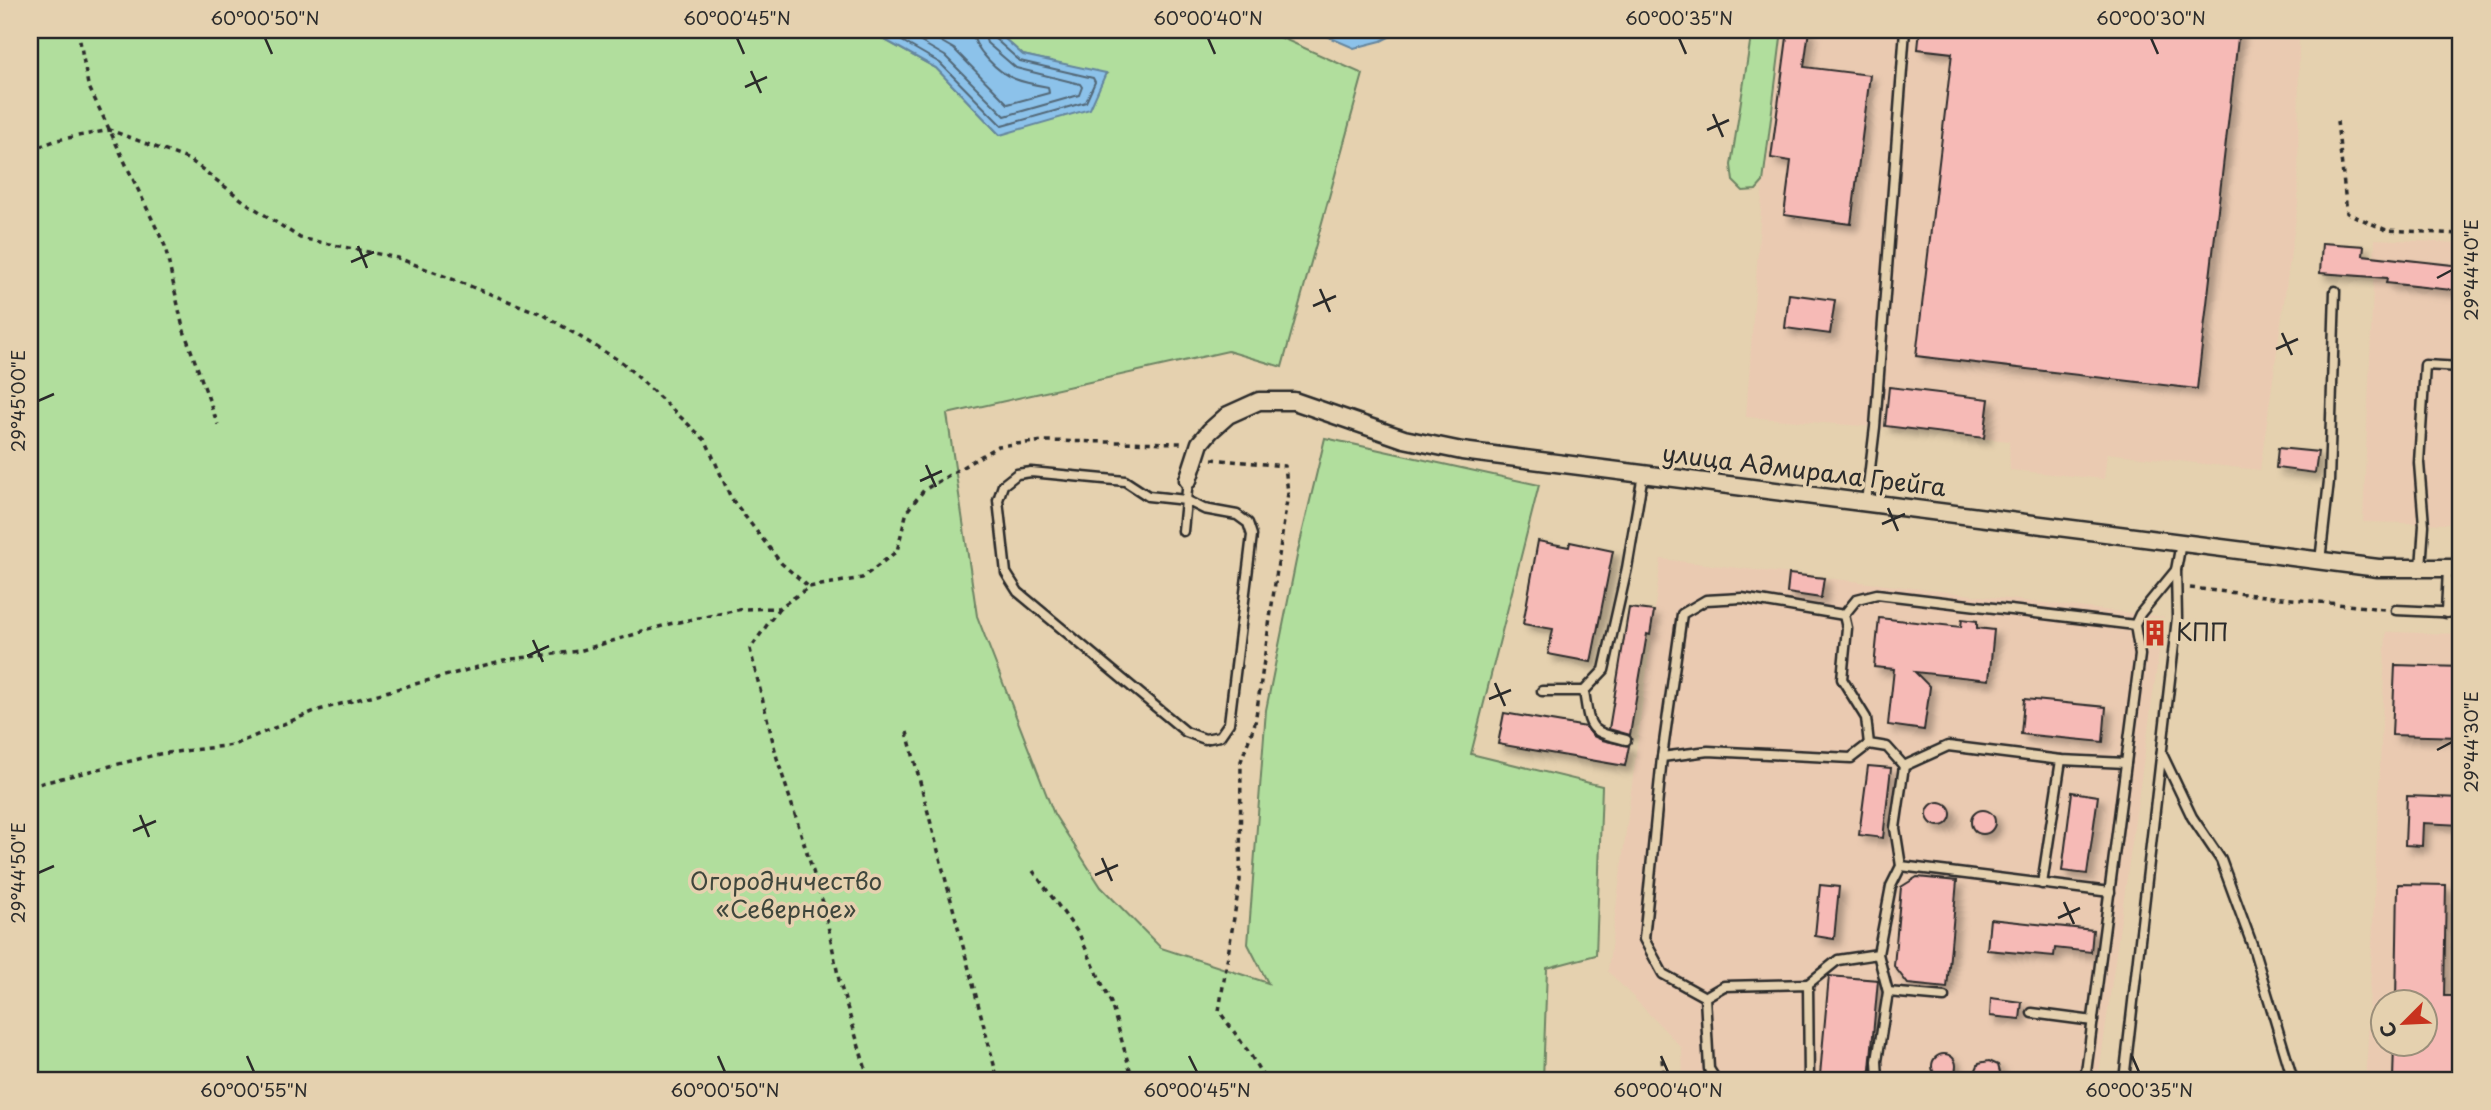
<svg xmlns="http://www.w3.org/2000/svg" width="2491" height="1110" font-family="'Playpen Sans',sans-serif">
	<defs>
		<filter id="shadow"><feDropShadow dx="6" dy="6" stdDeviation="3.5" flood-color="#0004"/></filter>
	</defs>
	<rect width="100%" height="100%" fill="#e5d1af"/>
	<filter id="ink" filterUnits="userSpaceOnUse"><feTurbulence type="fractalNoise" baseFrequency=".0143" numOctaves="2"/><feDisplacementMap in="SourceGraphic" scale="14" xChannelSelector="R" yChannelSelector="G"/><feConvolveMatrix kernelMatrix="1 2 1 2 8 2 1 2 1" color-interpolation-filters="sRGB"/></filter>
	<g filter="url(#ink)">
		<g fill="#eacab1" fill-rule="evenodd">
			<path d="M1782 30H2299L2298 203 2260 470 2107 453 2104 479 2010 470 2009 441 1875 427 1746 417 1763 182Z"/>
			<path d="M2375 239 2461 243V510L2451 509 2450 524 2363 522Z"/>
			<path d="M1661 559 2164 617 2098 1080H1683L1682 1048 1608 971Z"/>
			<path d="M2386 632 2461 634V1080H2366ZM2382 1002H2424V1044H2382Z"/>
		</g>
		<g fill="#b1de9d" stroke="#6e8464" stroke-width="2">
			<path d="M30 30H867L936 68 1000 135 1106 74 1023 55 995 30H1264L1363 74 1282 367 1228 351 947 414 977 616 1054 814 1101 887 1161 948 1268 983 1248 944 1266 710 1298 551 1325 438 1539 485 1471 754 1602 786 1596 955 1547 968 1543 1080H30Z"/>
			<path d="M1752 30H1782L1763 182 1756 190 1743 191 1733 181 1731 165Z"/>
		</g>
		<g fill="#8cc2ea" stroke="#65869e" stroke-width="2">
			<path d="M867 30H995L1023 55 1106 73 1090 109 1000 135 936 68Z"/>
			<path d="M1312 30H1403L1381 41 1354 48Z"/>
		</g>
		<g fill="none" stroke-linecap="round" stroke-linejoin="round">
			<g stroke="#526777" stroke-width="2">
				<path d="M883 30 940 63 1002 126 1086 102 1095 82 1093 78 1020 61 993 37 991 30"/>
				<path d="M900 30 945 56 1005 116 1079 95 1082 87 1080 84 1016 68 987 43 983 30"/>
				<path d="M921 30 954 49 1008 104 1049 93 1048 87C1037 85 1025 83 1015 79 998 73 973 48 972 30"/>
			</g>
		</g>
		<g fill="#f6bab6" stroke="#2b2b2b" stroke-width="2" filter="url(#shadow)">
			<path d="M1788 30H1809L1804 67 1870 75 1851 224 1784 215 1791 161 1771 158Z"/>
			<path d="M1920 30H2239L2197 389 1916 356 1952 53 1918 49Z"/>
			<path d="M2322 243 2364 246 2363 255 2461 266V291L2386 283 2387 278 2320 273Z"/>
			<path d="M1789 294 1835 300 1830 334 1785 328Z"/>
			<path d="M1889 387 1989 399 1984 438 1885 426Z"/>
			<path d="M2278 448 2318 452 2315 473 2276 468Z"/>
			<path d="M1538 541 1569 547 1570 542 1613 551 1591 662 1548 654 1553 629 1523 624Z"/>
			<path d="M1789 574 1824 578 1821 598 1787 593Z"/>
			<path d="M1629 608 1654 611 1650 635 1647 634 1630 735 1609 729Z"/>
			<path d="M1879 618 1961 627 1962 619 1977 621V628L1994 630 1989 680 1915 672 1930 687 1924 730 1888 725 1894 669 1874 667Z"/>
			<path d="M2395 665 2461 667V737L2392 735Z"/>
			<path d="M2024 699 2106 707 2103 742 2021 734Z"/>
			<path d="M1504 713 1586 727 1593 736 1602 740 1629 746 1625 766 1498 744Z"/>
			<path d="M1868 766 1891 768 1883 838 1859 835Z"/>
			<path d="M2072 792 2098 796 2087 874 2062 871Z"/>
			<path d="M2407 796 2461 798V825L2423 823 2422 846 2405 845Z"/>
			<circle cx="1939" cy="814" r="12"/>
			<circle cx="1983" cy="822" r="12"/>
			<path d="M1917 877 1957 881 1947 988 1908 984 1894 966 1901 887Z"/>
			<path d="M2398 884 2446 885 2444 996H2461V1080H2393L2394 1044H2425V1002H2396Z"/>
			<path d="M1820 885 1839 887 1834 939 1815 936Z"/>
			<path d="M1990 919 2093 930 2091 952 2055 948 2054 956 1987 950Z"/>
			<path d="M1829 976 1878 980 1869 1080H1830L1831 1076 1820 1075Z"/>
			<path d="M1991 998 2022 1002 2020 1019 1990 1016Z"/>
			<circle cx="1944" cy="1066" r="12"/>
			<path d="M1989 1061 1998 1065 2002 1080H1977L1975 1072 1979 1063Z"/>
		</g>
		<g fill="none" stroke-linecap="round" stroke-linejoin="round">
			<g stroke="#2b2b2b" stroke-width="13">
				<g id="service">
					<path d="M1031 472 1125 481 1148 496 1186 500 1204 509 1237 515 1248 523 1252 535 1229 723 1220 736 1205 739 1186 732 1018 592 1006 573 998 500 1003 485 1017 474Z"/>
					<path d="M1866 502 1875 427 1905 30"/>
					<path d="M1183 531 1188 480"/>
					<path d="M2320 561 2329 481 2335 291"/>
					<path d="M2421 568 2424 525 2419 463 2425 365 2461 367"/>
					<path d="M2396 610 2461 613"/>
					<path d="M2446 613 2448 568"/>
					<path d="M1844 615 1847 628 1842 679 1866 718 1869 744 1887 747 1904 766"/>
					<path d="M1542 691H1584L1604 670 1627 568 1643 474"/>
					<path d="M1584 691C1590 730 1588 731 1626 740"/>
					<path d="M2162 754 2192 817 2221 860 2253 947 2293 1080"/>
					<path d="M1662 757 1708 751 1851 758 1869 744"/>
					<path d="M1901 866 2110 892"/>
					<path d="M2042 884 2061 760"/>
					<path d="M1808 984 1838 960 1878 954 1891 886 1901 866 1895 828 1904 766 1948 746 2061 760 2126 763"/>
					<path d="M1888 992 1944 997"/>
					<path d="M1705 997 1663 974 1644 939 1662 757 1682 614 1706 600 1742 598 1844 615 1857 599 1877 594 2135 625"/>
					<path d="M2032 1013 2093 1021"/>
					<path d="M1716 1080 1709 1069 1705 997 1724 986 1808 984 1809 1080"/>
					<path d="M1878 1080 1877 1061 1888 992 1878 954"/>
					<path d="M2085 1080 2140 655 2135 625 2140 614 2176 570 2181 543"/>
					<path d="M2124 1080 2177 618 2176 570"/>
				</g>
			</g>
			<g stroke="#2b2b2b" stroke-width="21">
				<path id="minor" d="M1188 480 1200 443 1210 431 1228 415 1259 401H1294L1404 439 1462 451 2378 568H2461"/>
			</g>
			<g stroke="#2b2b2b" stroke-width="3.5" stroke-dasharray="5 5" stroke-linecap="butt">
				<path d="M78 30 88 85 165 246 183 328 218 425"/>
				<path d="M2337 121 2347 213 2386 230 2461 234"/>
				<path d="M30 150 57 140 110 130 190 160 245 202 300 238 398 258 544 315 623 363 706 441 731 498 781 563 809 587"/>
				<path d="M1212 459 1285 466 1288 493 1255 723 1241 761 1240 880 1219 1011 1250 1054 1265 1080"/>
				<path d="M2190 588 2384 609"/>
				<path d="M779 608 750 649 777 758 824 906 839 980 869 1080"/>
				<path d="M907 732 998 1080"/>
				<path d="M30 786 159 754 233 745 315 711 504 660 579 651 669 624 743 609 779 608 809 587 862 578 897 551 907 511 924 490 998 446 1044 441 1184 443"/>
				<path d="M1033 871 1079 934 1111 1003 1133 1080"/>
				<path d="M1662 1059 1664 1080"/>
			</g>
			<use href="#service" stroke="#e5d1af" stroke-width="8"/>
			<use href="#minor" stroke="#e5d1af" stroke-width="16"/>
		</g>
	</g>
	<path fill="none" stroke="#2b2b2b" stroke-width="2.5" d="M265 38 272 54M737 38 744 54M1208 38 1215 54M1679 38 1686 54M2151 38 2158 54M751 71 761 93M745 87 767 77M1713 114 1723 137M1707 130 1729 120M358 246 367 268M351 262 374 252M2437 278 2452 270M1320 289 1330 312M1313 306 1336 296M2282 333 2292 355M2276 349 2298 339M38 401 54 394M926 465 936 487M920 481 942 471M1888 508 1898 531M1882 524 1905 514M533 640 543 662M527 656 549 646M1495 683 1505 706M1489 699 1511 690M2437 750 2452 742M140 815 149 837M133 831 156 821M1102 858 1112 881M38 873 54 866M1095 875 1118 865M2064 902 2074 924M2058 918 2080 908M247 1056 254 1072M718 1056 725 1072M1189 1056 1197 1072M1661 1056 1668 1072M2132 1056 2139 1072"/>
	<defs>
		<g id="building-bare" transform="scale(2.1)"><path d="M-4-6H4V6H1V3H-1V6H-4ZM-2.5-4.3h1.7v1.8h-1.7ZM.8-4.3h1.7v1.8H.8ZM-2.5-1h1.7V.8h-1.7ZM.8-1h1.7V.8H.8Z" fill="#c8321e" stroke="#e5d1af" stroke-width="2.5" paint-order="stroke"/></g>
	</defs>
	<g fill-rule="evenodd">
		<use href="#building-bare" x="2155" y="633"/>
	</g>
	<g text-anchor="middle" stroke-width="7" stroke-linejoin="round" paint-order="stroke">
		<g font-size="24" fill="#2b2b2b" stroke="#e5d1af">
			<text transform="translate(1804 471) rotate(7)" y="8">улица Адмирала Грейга</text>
		</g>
		<g font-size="24" fill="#2b2b2b" stroke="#e5d1af" text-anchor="start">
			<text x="2176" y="641">КПП</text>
		</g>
		<g font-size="24" fill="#3f463c" stroke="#e5d1af">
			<text x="786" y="890">Огородничество<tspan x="786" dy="28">«Северное»</tspan></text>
		</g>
	</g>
	<rect width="2491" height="1110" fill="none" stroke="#e5d1af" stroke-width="77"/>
	<g transform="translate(2404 1023) rotate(246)"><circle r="33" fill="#e5d1af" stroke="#9b8f7a" stroke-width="2"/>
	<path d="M0-5L12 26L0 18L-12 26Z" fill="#c8321e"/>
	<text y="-10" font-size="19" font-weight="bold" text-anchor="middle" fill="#2b2b2b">С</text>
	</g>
	<rect x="38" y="38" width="2414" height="1034" fill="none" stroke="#2b2b2b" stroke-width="2.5"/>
	<g font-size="18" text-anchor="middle" fill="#2b2b2b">
		<text x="265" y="25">60°00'50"N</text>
		<text x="737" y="25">60°00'45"N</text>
		<text x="1208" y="25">60°00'40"N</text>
		<text x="1679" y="25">60°00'35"N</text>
		<text x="2151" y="25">60°00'30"N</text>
		<text transform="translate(2472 270) rotate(-90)" y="6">29°44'40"E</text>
		<text transform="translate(19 401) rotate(-90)" y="6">29°45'00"E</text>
		<text transform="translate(2472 742) rotate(-90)" y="6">29°44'30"E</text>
		<text transform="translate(19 873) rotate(-90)" y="6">29°44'50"E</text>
		<text x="254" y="1097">60°00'55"N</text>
		<text x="725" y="1097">60°00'50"N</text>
		<text x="1197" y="1097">60°00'45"N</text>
		<text x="1668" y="1097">60°00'40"N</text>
		<text x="2139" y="1097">60°00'35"N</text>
	</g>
</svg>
